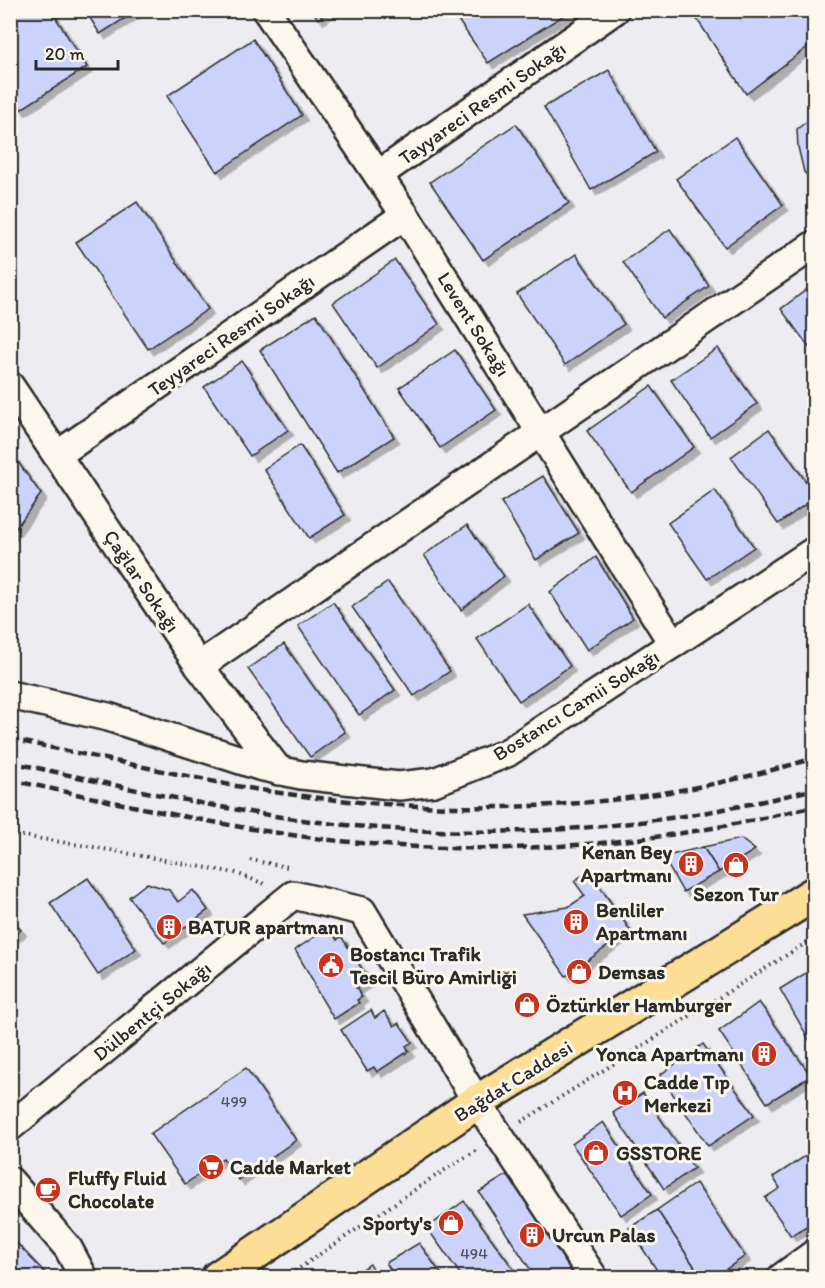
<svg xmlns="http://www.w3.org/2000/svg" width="825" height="1288" font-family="Itim,sans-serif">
	<defs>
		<filter id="shadow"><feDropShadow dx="5.5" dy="5.5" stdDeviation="0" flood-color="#0004"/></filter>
	</defs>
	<rect width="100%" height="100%" fill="#edecf0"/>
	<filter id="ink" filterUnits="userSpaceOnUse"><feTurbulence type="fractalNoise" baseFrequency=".0167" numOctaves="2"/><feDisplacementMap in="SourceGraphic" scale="12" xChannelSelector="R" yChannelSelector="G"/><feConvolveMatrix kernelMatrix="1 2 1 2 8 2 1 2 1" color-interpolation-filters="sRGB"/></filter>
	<g filter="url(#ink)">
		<g fill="#ccd3fb" stroke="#2b2b2b" stroke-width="1.5" filter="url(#shadow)">
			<path d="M10 10H51L87 67 20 110 10 95Z"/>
			<path d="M85 10H138L100 34Z"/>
			<path d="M312 10H330L318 19Z"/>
			<path d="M451 10H572L488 63Z"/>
			<path d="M691 10H814V42L746 94Z"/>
			<path d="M253 39 302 115 217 172 167 96Z"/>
			<path d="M609 70 656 152 591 190 544 107Z"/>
			<path d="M814 116V182L804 172 798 147 797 129Z"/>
			<path d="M516 124 569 203 483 260 430 182Z"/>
			<path d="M735 137 783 205 725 247 676 179Z"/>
			<path d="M137 202 208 309 148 349 76 242Z"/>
			<path d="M670 229 709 286 662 318 623 262Z"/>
			<path d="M576 254 624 324 565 365 517 294Z"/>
			<path d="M395 260 439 324 377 368 333 303Z"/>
			<path d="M814 284V354L781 309Z"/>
			<path d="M316 314 394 437 337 473 260 350Z"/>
			<path d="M718 348 757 404 710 437 671 380Z"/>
			<path d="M455 350 496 410 440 448 399 388Z"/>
			<path d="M242 361 288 430 250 456 204 387Z"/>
			<path d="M651 386 694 447 631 492 587 431Z"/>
			<path d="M769 429 814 493V498L778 524 731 457Z"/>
			<path d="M300 445 345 515 309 538 264 469Z"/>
			<path d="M10 451 41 494 10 536Z"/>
			<path d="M543 476 579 533 536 560 501 502Z"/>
			<path d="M715 490 754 547 707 579 668 523Z"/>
			<path d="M467 525 504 576 461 610 424 555Z"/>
			<path d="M596 557 633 618 587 650 550 592Z"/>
			<path d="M388 582 450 671 414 696 352 607Z"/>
			<path d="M333 602 395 690 359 715 298 626Z"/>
			<path d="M528 604 570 666 519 701 477 639Z"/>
			<path d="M284 644 345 732 310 757 248 669Z"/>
			<path d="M741 839 755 850 719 872 703 847Z"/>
			<path d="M703 847 719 872 683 892 663 857Z"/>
			<path d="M589 871 630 930 566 976 522 914 568 907 585 896 574 881Z"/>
			<path d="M88 878 136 949 98 975 50 903Z"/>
			<path d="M147 883 169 890 178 902 193 890 208 910 164 943 129 897Z"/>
			<path d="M10 918 21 930 10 939Z"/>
			<path d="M329 927 337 940 341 936 369 980 356 988 362 997 357 1000 359 1003 334 1019 314 986 315 984 295 950Z"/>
			<path d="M814 968V1048L780 989Z"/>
			<path d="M759 1002 811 1076 767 1103 719 1031Z"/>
			<path d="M371 1010 375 1018 384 1011 394 1026 399 1023 412 1042 406 1046 409 1051 377 1072 374 1067 367 1071 341 1030Z"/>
			<path d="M703 1044 754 1115 708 1146 660 1075Z"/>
			<path d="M246 1068 296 1140 239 1180 223 1158 185 1184 150 1134Z"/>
			<path d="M643 1093 694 1168 664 1189 613 1113Z"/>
			<path d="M603 1122 652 1194 621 1215 572 1144Z"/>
			<path d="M807 1155 813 1164 814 1163V1221L791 1236 765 1198 780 1188 773 1177Z"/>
			<path d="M513 1171 586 1278H536L479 1192Z"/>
			<path d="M696 1183 745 1256 713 1278H702L657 1210Z"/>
			<path d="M464 1201 520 1278H463L427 1228Z"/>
			<path d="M657 1210 702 1278H662L629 1228Z"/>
			<path d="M10 1236 50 1278H10Z"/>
			<path d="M419 1243 444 1278H396L386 1263Z"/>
			<path d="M370 1264 378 1278H349Z"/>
		</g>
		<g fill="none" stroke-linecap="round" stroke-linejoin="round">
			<g stroke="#2b2b2b" stroke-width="32">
				<g id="minor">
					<path d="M266 10 405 215 673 644"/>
					<path d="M378 175 615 10"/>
					<path d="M10 386 199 666 279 771"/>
					<path d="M57 455 405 215"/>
					<path d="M199 666 814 245"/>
					<path d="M10 695 108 717 259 766 301 775 399 786 434 782 507 753 814 551"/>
					<path d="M10 1127 293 895 362 911 477 1102 594 1278"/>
					<path d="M10 1181 68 1248 84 1278"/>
					<path d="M781 1278 814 1254"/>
				</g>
			</g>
			<g stroke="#2b2b2b" stroke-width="38">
				<path id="primary" d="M218 1278 477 1102 814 894"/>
			</g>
			<g stroke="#2b2b2b" stroke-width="4" stroke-dasharray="1.5 4.5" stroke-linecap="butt">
				<path d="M10 834 93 847 235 873 265 884"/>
				<path d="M250 860 288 867"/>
				<path d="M521 1122 814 938"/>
				<path d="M285 1278 429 1180 477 1150"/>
			</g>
			<use href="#minor" stroke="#fbf7ec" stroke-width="27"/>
			<use href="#primary" stroke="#fdde96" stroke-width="33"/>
			<g stroke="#2b2b2b" stroke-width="4.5" stroke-dasharray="9 4.5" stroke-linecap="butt">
				<path d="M10 739 230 785C425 819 624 817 814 758"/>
				<path d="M10 762C116 785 221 811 327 823 490 842 656 830 814 789"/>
				<path d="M10 780C111 801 212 825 314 838 481 859 652 848 814 806"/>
			</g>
		</g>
	</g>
	<defs>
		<g id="building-disc" transform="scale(1.35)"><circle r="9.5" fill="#c8321e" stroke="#fbf7ec"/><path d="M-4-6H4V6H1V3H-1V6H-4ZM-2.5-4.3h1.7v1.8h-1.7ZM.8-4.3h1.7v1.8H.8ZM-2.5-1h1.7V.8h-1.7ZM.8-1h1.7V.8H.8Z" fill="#fff"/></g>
		<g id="shop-disc" transform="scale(1.35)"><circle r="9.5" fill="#c8321e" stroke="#fbf7ec"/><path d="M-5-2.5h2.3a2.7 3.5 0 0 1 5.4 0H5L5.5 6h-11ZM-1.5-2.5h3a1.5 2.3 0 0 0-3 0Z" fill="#fff"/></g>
		<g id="civic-disc" transform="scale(1.35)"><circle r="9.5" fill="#c8321e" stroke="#fbf7ec"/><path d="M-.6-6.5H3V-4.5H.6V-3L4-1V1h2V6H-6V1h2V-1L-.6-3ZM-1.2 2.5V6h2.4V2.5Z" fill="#fff"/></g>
		<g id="hospital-disc" transform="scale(1.35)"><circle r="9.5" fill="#c8321e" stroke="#fbf7ec"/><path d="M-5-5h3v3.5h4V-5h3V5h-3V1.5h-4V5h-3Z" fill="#fff"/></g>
		<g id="supermarket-disc" transform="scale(1.35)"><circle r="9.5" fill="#c8321e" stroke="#fbf7ec"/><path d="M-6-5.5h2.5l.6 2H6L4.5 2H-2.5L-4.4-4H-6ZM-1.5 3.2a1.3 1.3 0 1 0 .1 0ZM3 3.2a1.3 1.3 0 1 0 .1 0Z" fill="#fff"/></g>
		<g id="cafe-disc" transform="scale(1.35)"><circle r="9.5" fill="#c8321e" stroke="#fbf7ec"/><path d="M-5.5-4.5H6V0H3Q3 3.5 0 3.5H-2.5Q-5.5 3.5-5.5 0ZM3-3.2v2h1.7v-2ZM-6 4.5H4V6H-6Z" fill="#fff"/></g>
	</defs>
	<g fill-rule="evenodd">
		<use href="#building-disc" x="691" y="864"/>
		<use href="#shop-disc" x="736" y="865"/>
		<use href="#building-disc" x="576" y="922"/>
		<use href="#building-disc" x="169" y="927"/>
		<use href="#civic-disc" x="331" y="965"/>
		<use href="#shop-disc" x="579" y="972"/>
		<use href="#shop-disc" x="527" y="1005"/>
		<use href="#building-disc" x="764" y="1054"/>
		<use href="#hospital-disc" x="625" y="1093"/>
		<use href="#shop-disc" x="596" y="1153"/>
		<use href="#supermarket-disc" x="211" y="1167"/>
		<use href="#cafe-disc" x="48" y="1190"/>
		<use href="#shop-disc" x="451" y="1223"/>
		<use href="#building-disc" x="532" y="1235"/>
	</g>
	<g text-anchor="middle" stroke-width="6" stroke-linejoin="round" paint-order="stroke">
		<g font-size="16" fill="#53555f">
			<text x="234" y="1107">499</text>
			<text x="474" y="1259">494</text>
		</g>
		<g font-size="20" fill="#2b2b2b" stroke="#fbf7ec">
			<text transform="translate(482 103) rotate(-35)" y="7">Tayyareci Resmi Sokağı</text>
			<text transform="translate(474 324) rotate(58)" y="7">Levent Sokağı</text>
			<text transform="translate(231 335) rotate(-35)" y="7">Teyyareci Resmi Sokağı</text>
			<text transform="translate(142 581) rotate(56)" y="7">Çağlar Sokağı</text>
			<text transform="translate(576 705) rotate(-32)" y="7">Bostancı Camii Sokağı</text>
			<text transform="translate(152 1011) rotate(-39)" y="7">Dülbentçi Sokağı</text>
			<text transform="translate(513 1081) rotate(-32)" y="7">Bağdat Caddesi</text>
		</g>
		<g font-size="20" font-weight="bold" fill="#2b2b2b" stroke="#fbf7ec" text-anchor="start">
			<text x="672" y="859" text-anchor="end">Kenan Bey<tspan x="672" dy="23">Apartmanı</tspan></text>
			<text x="736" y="901" text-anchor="middle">Sezon Tur</text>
			<text x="596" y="917">Benliler<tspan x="596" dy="23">Apartmanı</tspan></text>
			<text x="188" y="934">BATUR apartmanı</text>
			<text x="350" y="961">Bostancı Trafik<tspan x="350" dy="23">Tescil Büro Amirliği</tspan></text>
			<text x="598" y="979">Demsas</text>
			<text x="546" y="1012">Öztürkler Hamburger</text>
			<text x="744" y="1061" text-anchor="end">Yonca Apartmanı</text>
			<text x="644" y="1089">Cadde Tıp<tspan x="644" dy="23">Merkezi</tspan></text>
			<text x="616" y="1160">GSSTORE</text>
			<text x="230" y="1174">Cadde Market</text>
			<text x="68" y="1185">Fluffy Fluid<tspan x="68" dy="23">Chocolate</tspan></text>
			<text x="432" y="1230" text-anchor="end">Sporty's</text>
			<text x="552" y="1242">Urcun Palas</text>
		</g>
	</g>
	<rect width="825" height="1288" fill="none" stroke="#fbf7ec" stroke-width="36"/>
	<rect x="18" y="18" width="789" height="1252" fill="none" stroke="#2b2b2b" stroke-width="2" filter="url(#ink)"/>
	<path d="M36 60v9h82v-9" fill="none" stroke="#2b2b2b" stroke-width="3"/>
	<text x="45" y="60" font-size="18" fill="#2b2b2b" stroke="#fbf7ec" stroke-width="4.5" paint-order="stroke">20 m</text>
</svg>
